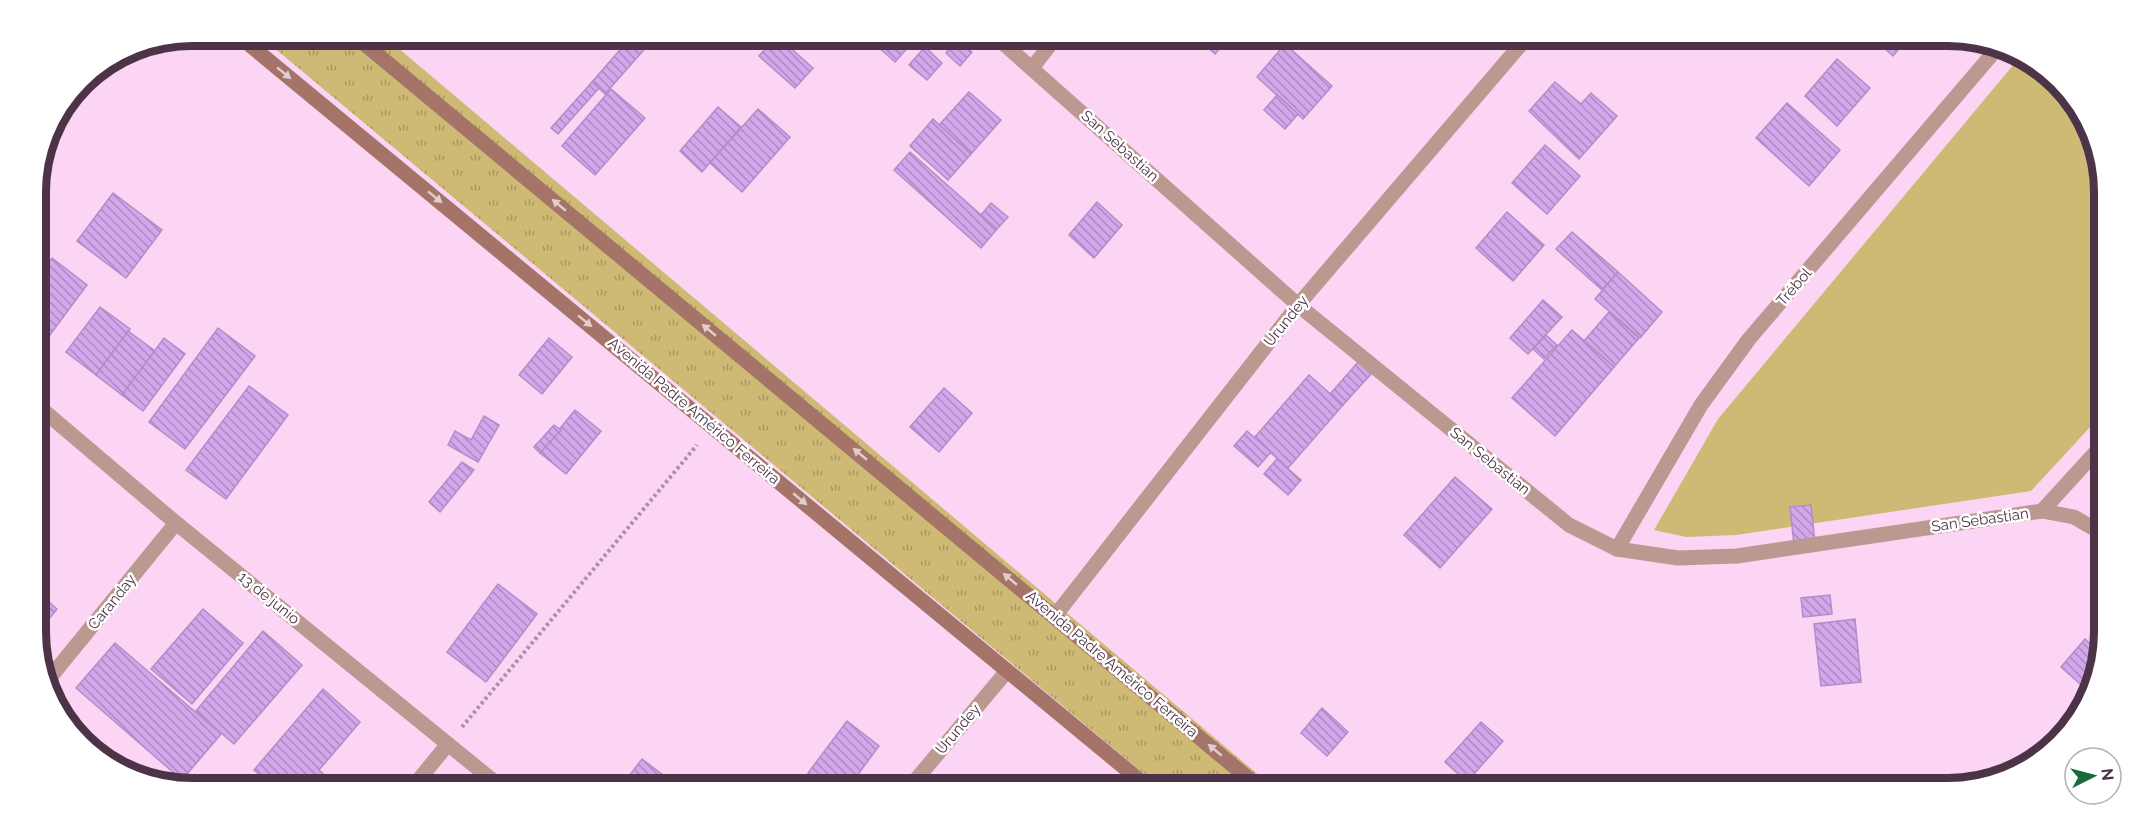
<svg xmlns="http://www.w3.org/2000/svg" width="2141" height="824" font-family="Raleway,sans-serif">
	<defs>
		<pattern id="grass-tufts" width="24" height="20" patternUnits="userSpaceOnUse" patternTransform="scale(1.5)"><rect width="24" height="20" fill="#ceba75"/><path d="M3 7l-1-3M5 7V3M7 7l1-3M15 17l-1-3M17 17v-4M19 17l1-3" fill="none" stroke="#a99862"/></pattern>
		<pattern id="building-back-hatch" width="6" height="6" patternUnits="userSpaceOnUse" patternTransform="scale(1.5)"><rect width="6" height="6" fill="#d3a7ec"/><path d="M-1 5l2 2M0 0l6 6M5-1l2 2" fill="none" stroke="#ad89c1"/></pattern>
	</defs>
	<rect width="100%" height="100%" fill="#fbd5f3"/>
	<path fill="url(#grass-tufts)" d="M260 36H384L1274 788H1161Z"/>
	<path fill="#ceba75" d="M2019 58 2066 90 2104 172V412L2031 491 1736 535 1686 537 1654 530 1718 419Z"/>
	<g fill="url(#building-back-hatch)" stroke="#b38cc9" stroke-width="1.5">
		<path d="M632 36H656L605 94 592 82Z"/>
		<path d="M777 36 813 68 795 88 759 56Z"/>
		<path d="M866 36H918L895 62Z"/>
		<path d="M1195 36H1230L1215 54Z"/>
		<path d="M1871 36H1910L1893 56Z"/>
		<path d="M957 40 972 52 960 66 946 53Z"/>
		<path d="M1285 44 1332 86 1303 119 1257 77Z"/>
		<path d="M925 47 942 63 927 80 909 65Z"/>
		<path d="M1837 59 1870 88 1837 126 1805 96Z"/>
		<path d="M592 82 599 88 558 134 551 128Z"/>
		<path d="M1555 82 1581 104 1591 93 1617 116 1579 159 1529 111Z"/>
		<path d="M611 89 645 118 595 175 562 146Z"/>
		<path d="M969 92 1001 120 971 154 939 125Z"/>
		<path d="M1277 95 1298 114 1285 129 1264 110Z"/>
		<path d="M1787 103 1840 150 1809 186 1756 138Z"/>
		<path d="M718 107 741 127 702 172 680 151Z"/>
		<path d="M758 109 790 137 742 192 710 163Z"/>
		<path d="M933 119 971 154 948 180 910 146Z"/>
		<path d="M1545 145 1580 176 1547 214 1512 183Z"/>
		<path d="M910 152 997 229 981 248 894 170Z"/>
		<path d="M113 193 162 230 126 278 77 241Z"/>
		<path d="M1097 202 1122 225 1094 258 1069 235Z"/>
		<path d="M991 203 1008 217 997 229 981 215Z"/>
		<path d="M1507 212 1544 245 1513 281 1476 248Z"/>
		<path d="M1572 232 1618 272 1602 290 1556 249Z"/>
		<path d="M52 258 87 285 44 343 37 338V278Z"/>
		<path d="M1618 272 1662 312 1640 338 1595 299Z"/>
		<path d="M1543 300 1562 317 1528 354 1510 338Z"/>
		<path d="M100 307 130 329 96 375 66 352Z"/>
		<path d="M1609 312 1639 338 1614 367 1584 341Z"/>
		<path d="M218 328 255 356 185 449 149 422Z"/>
		<path d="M1572 330 1614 367 1555 436 1512 398Z"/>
		<path d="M128 331 155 351 122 395 96 375Z"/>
		<path d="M1546 335 1557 345 1544 359 1533 349Z"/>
		<path d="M164 338 185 354 143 411 122 395Z"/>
		<path d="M549 338 572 357 542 394 519 375Z"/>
		<path d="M1358 362 1371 374 1343 405 1331 393Z"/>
		<path d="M1309 375 1343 405 1288 468 1254 438Z"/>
		<path d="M249 386 288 415 226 499 186 470Z"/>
		<path d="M944 388 972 413 939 452 910 427Z"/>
		<path d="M575 410 601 431 566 474 540 453Z"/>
		<path d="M484 416 499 425 478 462 448 445 455 431 471 440Z"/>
		<path d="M554 425 561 430 540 453 534 447Z"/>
		<path d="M1247 431 1271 452 1258 467 1234 446Z"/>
		<path d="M1277 459 1301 480 1288 495 1264 474Z"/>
		<path d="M462 462 474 470 440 512 429 502Z"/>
		<path d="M1455 477 1492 509 1440 568 1404 535Z"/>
		<path d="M1811 505 1815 543 1794 545 1790 507Z"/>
		<path d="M498 584 537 614 486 682 447 652Z"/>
		<path d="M39 593 57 609 39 631Z"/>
		<path d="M1830 595 1832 614 1803 617 1801 598Z"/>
		<path d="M203 609 243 643 192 704 151 669Z"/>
		<path d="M1855 619 1861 682 1821 686 1814 624Z"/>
		<path d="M263 631 302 665 234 744 196 711Z"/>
		<path d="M2085 639 2101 654 2097 681 2089 692 2061 667Z"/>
		<path d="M115 643 221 734 182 780 76 688Z"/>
		<path d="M323 689 360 722 319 770 339 788H275L254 770Z"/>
		<path d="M1322 708 1348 732 1327 756 1301 733Z"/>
		<path d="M847 721 879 746 848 788H827L808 773Z"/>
		<path d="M1481 722 1503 741 1467 782 1445 762Z"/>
		<path d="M642 759 680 788H620Z"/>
	</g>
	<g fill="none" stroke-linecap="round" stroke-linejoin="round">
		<path stroke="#af8ea8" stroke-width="4" stroke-dasharray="3 3" stroke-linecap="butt" d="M462 727 697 445"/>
		<g stroke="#bb9890" stroke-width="15">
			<path d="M995 36 1298 305 1569 525 1617 549 1678 558 1737 556 2042 511 2074 517 2105 535"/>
			<path d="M1032 68 1057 36"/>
			<path d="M38 406 176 523 502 788"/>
			<path d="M2042 511 2104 443"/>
			<path d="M1617 549 1701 405 1749 339 2000 45"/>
			<path d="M1055 616 1298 305 1528 36"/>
			<path d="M48 680 176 523"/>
			<path d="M412 788 448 744"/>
			<path d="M909 788 1007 671"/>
		</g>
		<g stroke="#a57469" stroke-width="15">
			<path d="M239 36 1149 788"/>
			<path d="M355 36 1260 788"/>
		</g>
	</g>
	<defs><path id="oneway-solid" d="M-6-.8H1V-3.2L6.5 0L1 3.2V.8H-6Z" transform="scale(1.5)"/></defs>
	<g fill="#e0ceca">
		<use href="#oneway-solid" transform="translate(284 73) rotate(39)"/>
		<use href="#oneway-solid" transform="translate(435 197) rotate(39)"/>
		<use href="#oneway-solid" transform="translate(559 205) rotate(-140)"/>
		<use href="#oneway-solid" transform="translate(585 321) rotate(39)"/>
		<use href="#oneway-solid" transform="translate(709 330) rotate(-140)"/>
		<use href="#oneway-solid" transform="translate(860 454) rotate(-140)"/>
		<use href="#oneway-solid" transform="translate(800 499) rotate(40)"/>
		<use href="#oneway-solid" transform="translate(1010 579) rotate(-140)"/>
		<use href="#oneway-solid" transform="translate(1215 750) rotate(-140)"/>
	</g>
	<g text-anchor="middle" stroke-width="5" stroke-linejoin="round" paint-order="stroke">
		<g font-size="15" fill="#4c3347" stroke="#fff">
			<text transform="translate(1120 146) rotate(42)" y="5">San Sebastian</text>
			<text transform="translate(1794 287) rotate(-49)" y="5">Trébol</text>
			<text transform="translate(1286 321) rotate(-51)" y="5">Urundey</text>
			<text transform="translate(694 411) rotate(40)" y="5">Avenida Padre Américo Ferreira</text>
			<text transform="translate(1490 461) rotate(39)" y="5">San Sebastian</text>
			<text transform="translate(1980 520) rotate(-8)" y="5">San Sebastian</text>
			<text transform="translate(269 598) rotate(39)" y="5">13 de junio</text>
			<text transform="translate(112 602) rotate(-51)" y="5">Caranday</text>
			<text transform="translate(1112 664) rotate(40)" y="5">Avenida Padre Américo Ferreira</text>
			<text transform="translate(958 729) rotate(-50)" y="5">Urundey</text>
		</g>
	</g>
	<path d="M0 0H2141V824H0ZM192 46H1948A146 146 0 0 1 2094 192V632A146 146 0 0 1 1948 778H192A146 146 0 0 1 46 632V192A146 146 0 0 1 192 46Z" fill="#fff" fill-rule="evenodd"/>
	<path fill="none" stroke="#4c3347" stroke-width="8" d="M192 46H1948A146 146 0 0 1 2094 192V632A146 146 0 0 1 1948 778H192A146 146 0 0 1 46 632V192A146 146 0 0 1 192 46Z"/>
	<g transform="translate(2093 776) rotate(84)"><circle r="28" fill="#ffffff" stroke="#b7adb5" stroke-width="1.5"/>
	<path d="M0-4.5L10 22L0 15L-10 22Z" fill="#186b3b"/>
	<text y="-9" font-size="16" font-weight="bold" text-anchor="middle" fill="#4c3347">N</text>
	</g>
</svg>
